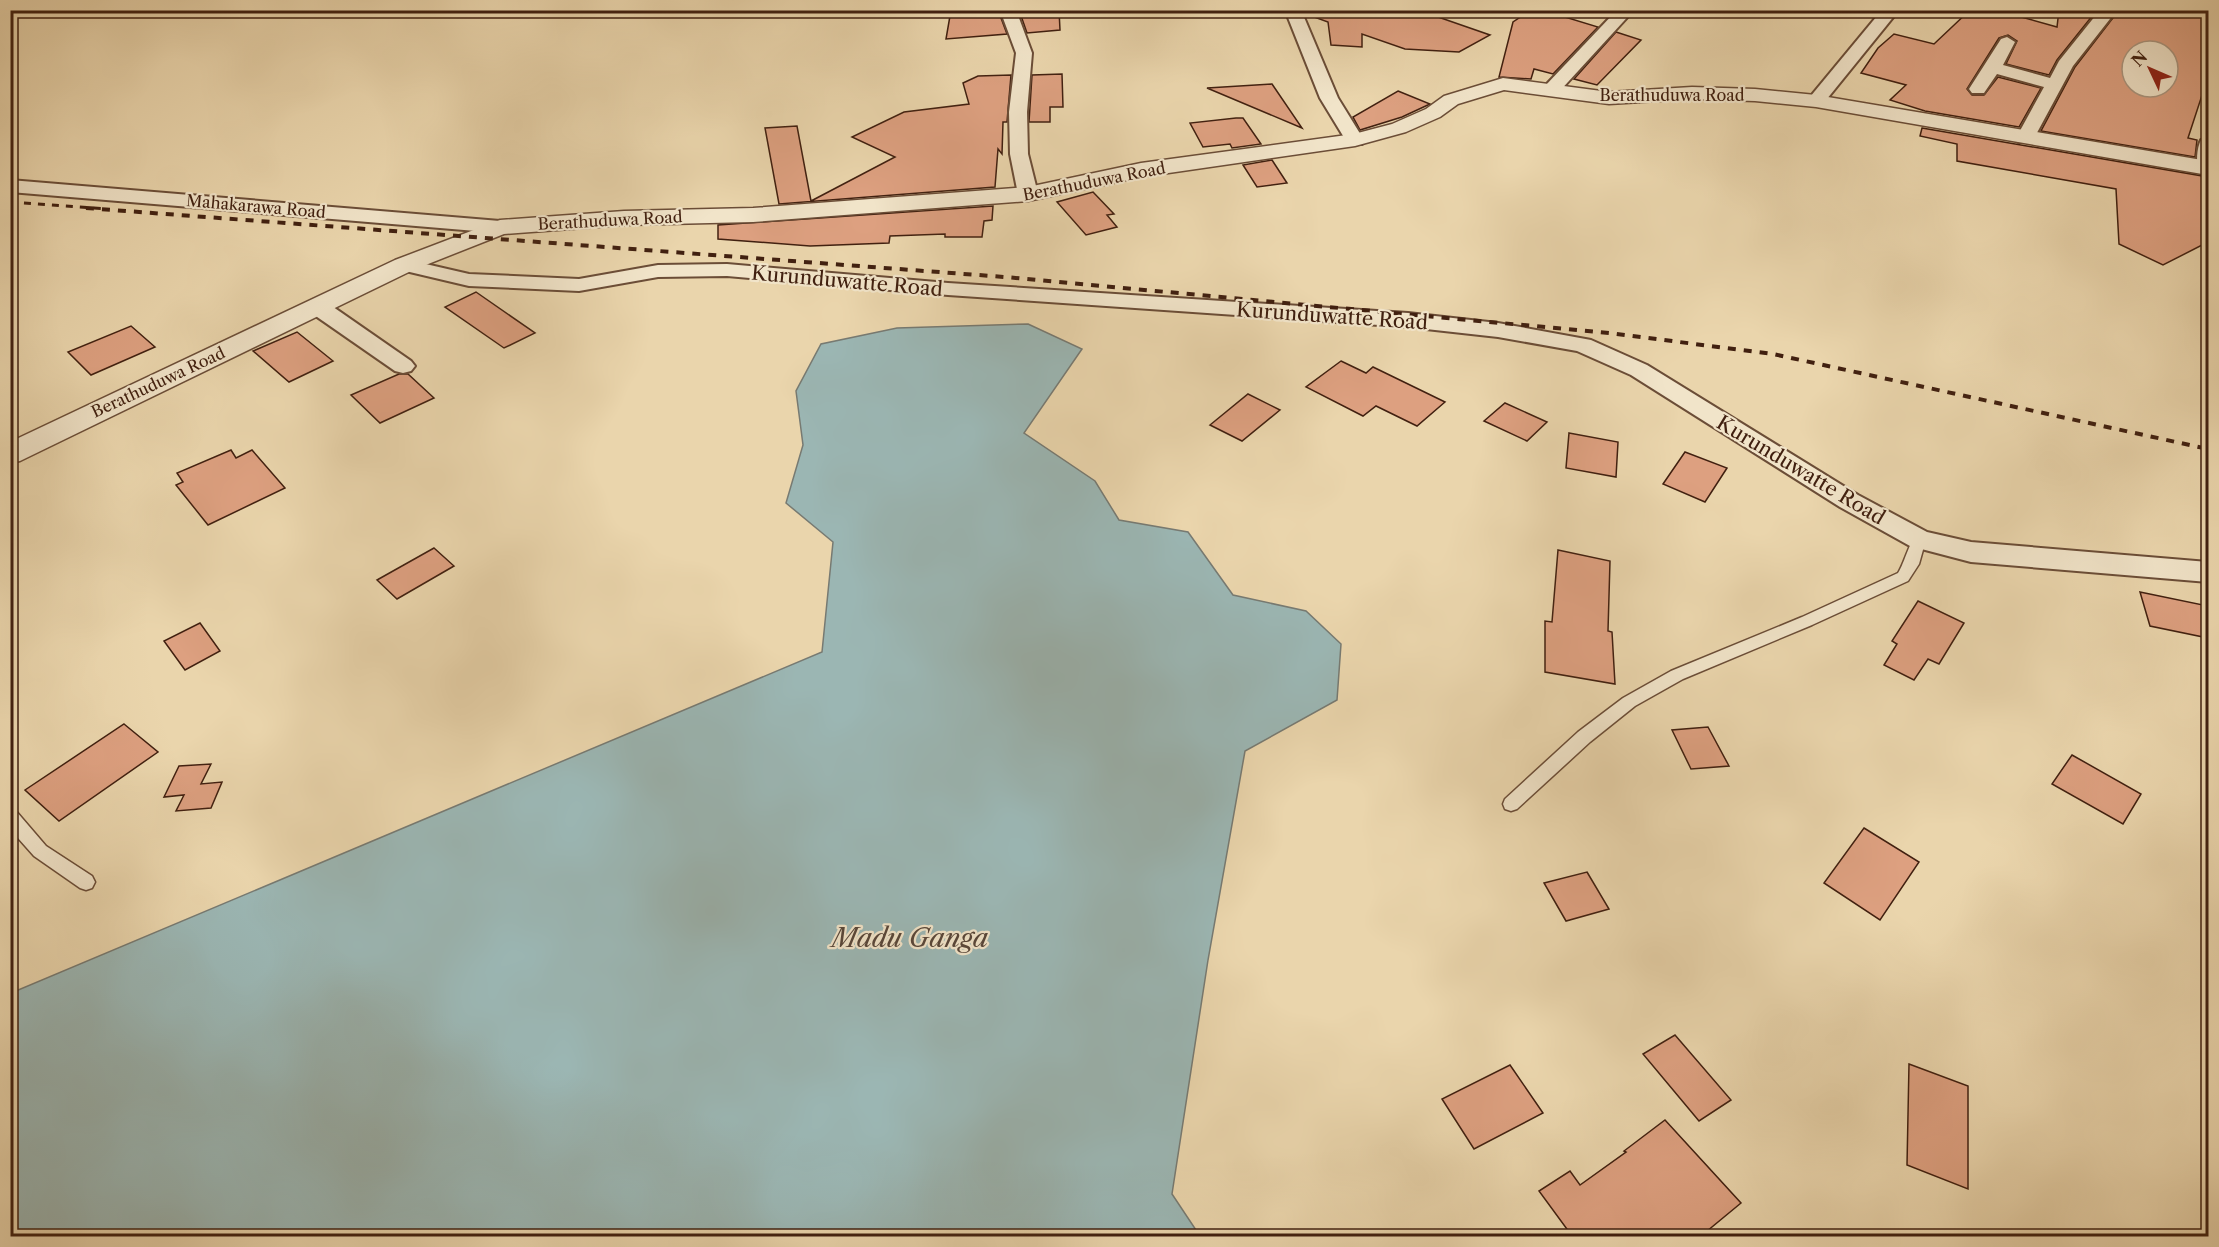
<svg xmlns="http://www.w3.org/2000/svg" width="2219" height="1247" font-family="'Libre Caslon Text',serif">
	<rect width="100%" height="100%" fill="#ead5ac"/>
	<filter id="stains"><feTurbulence type="fractalNoise" baseFrequency=".00333" numOctaves="4"/><feColorMatrix values="0 0 0 0 .2 0 0 0 0 .09 0 0 0 0 .02 0 0 0 .5 -.17"/></filter>
	<radialGradient id="worn" r=".72"><stop offset=".6" stop-color="#630" stop-opacity="0"/><stop offset="1" stop-color="#630" stop-opacity=".3"/></radialGradient>
	<path fill="#9bb6b3" stroke="#777a72" stroke-width="1.5" d="M1028 324 1082 349 1024 433 1095 481 1119 520 1188 532 1233 595 1306 611 1341 644 1337 700 1245 751 1208 960 1172 1194 1200 1236H11V993L822 652 833 542 786 503 803 445 796 391 821 344 897 328Z"/>
	<g fill="#dda080" stroke="#412010" stroke-width="1.5" fill-rule="evenodd">
		<path d="M951 10H998L1007 34 946 39Z"/>
		<path d="M1019 10H1059L1060 30 1027 33Z"/>
		<path d="M1306 10H1418L1490 35 1459 52 1405 49 1362 34V47L1331 45 1328 22 1306 14Z"/>
		<path d="M1531 10H1542L1598 27 1553 74 1534 69 1531 79 1499 77 1513 22Z"/>
		<path d="M1970 10H1996L2057 27 2059 10H2097L2057 60 2049 75 2006 64 2017 41 2008 35 1999 38 1967 89 1972 95H1984L1998 77 2041 88 2019 127 1925 111 1890 100 1906 85 1861 73 1878 48 1894 34 1934 44Z"/>
		<path d="M2119 10H2208V77L2188 138 2197 140 2195 157 2041 131 2075 67ZM2132 51H2168V87H2132Z"/>
		<path d="M1616 32 1641 40 1597 85 1574 79Z"/>
		<path d="M1062 74 1063 107H1050V122H1029L1032 75Z"/>
		<path d="M1011 75 1007 122H1003L1002 154 998 149 995 187 779 204 765 128 797 126 811 201 895 157 852 137 904 112 969 104 963 83 978 76Z"/>
		<path d="M1272 84 1302 128 1207 88Z"/>
		<path d="M1398 91 1430 104 1402 117 1360 130 1353 117Z"/>
		<path d="M1236 118H1243L1261 144 1232 148 1230 144 1203 147 1190 123Z"/>
		<path d="M1922 128 2208 177V242L2163 265 2119 244 2116 189 1957 161V144L1920 136Z"/>
		<path d="M1272 160 1287 183 1257 187 1243 165Z"/>
		<path d="M1093 192 1114 214 1107 215 1117 227 1086 235 1057 202Z"/>
		<path d="M993 206 992 220 984 221 982 237H945V234L890 236 889 243 810 246 718 239V225Z"/>
		<path d="M476 292 535 333 504 348 445 307Z"/>
		<path d="M131 326 155 347 91 375 68 352Z"/>
		<path d="M297 332 333 361 289 382 253 351Z"/>
		<path d="M1341 361 1366 373 1373 367 1445 402 1417 426 1376 406 1363 416 1306 387Z"/>
		<path d="M399 374H408L434 398 380 423 351 395Z"/>
		<path d="M1248 394 1280 410 1242 441 1210 425Z"/>
		<path d="M1505 403 1547 422 1527 441 1484 421Z"/>
		<path d="M1569 433 1618 442 1616 477 1566 468Z"/>
		<path d="M231 450 236 458 252 450 285 488 208 525 176 485 183 482 177 473Z"/>
		<path d="M1685 452 1727 468 1705 502 1663 484Z"/>
		<path d="M434 548 454 566 397 599 377 580Z"/>
		<path d="M1558 550 1610 561 1608 631 1612 632 1615 684 1545 672V621L1552 622Z"/>
		<path d="M2140 592 2208 606V638L2150 626Z"/>
		<path d="M1918 601 1964 623 1939 664 1928 659 1914 680 1884 665 1897 644 1892 641Z"/>
		<path d="M200 623 220 651 185 670 164 641Z"/>
		<path d="M124 724 158 752 59 821 25 790Z"/>
		<path d="M1708 727 1729 766 1691 769 1672 730Z"/>
		<path d="M2072 755 2141 794 2123 824 2052 784Z"/>
		<path d="M211 764 201 784 222 782 211 808 176 811 184 795 164 797 179 766Z"/>
		<path d="M1864 828 1919 862 1880 920 1824 883Z"/>
		<path d="M1587 872 1609 909 1566 921 1544 883Z"/>
		<path d="M1675 1035 1731 1100 1699 1121 1643 1054Z"/>
		<path d="M1909 1064 1968 1086V1189L1907 1165Z"/>
		<path d="M1510 1065 1543 1113 1474 1149 1442 1099Z"/>
		<path d="M1665 1120 1741 1203 1701 1236H1572L1539 1191 1570 1171 1580 1185 1626 1152 1624 1151Z"/>
	</g>
	<g fill="none" stroke-linecap="round" stroke-linejoin="round">
		<g stroke="#6b4d37" stroke-width="3">
			<g id="service">
				<path d="M1919 534 1926 539 1919 564 1908 581 1812 625 1683 679 1635 706 1590 742 1517 809 1511 811 1505 809 1503 804 1505 799 1578 732 1623 698 1671 671 1802 617 1898 573C1905 563 1910 537 1919 534Z"/>
				<path d="M10 809 16 811 46 846 92 876 95 882 92 888 86 890 80 888 34 856 10 829Z"/>
			</g>
		</g>
		<g stroke="#6b4d37" stroke-width="4">
			<g id="minor">
				<path d="M1000 10H1016L1032 53 1027 112 1028 154 1038 194 1035 198H1021L1018 194 1010 154 1009 112 1016 53Z"/>
				<path d="M1285 10H1301L1338 98 1364 140 1362 144H1348L1320 98Z"/>
				<path d="M1617 10H1634L1557 94H1545L1542 90 1545 86Z"/>
				<path d="M1882 10H1899L1822 105H1810L1807 101 1810 97Z"/>
				<path d="M2100 10H2117L2073 66 2032 142H2018L2016 138 2044 87 1997 74 1984 93H1972L1969 89 2001 39 2007 37 2015 42 2003 65 2050 78 2059 61Z"/>
				<path d="M2208 138V172L2200 171C2195 164 2197 147 2201 140Z"/>
				<path d="M10 180 500 221 507 223 510 227 507 231 500 233 10 192Z"/>
				<path d="M404 259 469 274 579 279 658 265 727 264 948 283 1408 313 1498 323 1591 340 1647 365 1858 495 1927 532 1971 542 2208 562V582L1971 562 1910 546 1840 507 1631 375 1577 351 1498 337 1408 327 948 295 727 276 658 277 579 291 469 286 397 269 393 265 397 261Z"/>
				<path d="M318 300 326 302 411 361 415 366 411 371 403 373 395 371 310 312 307 307 310 302Z"/>
			</g>
		</g>
		<g stroke="#6b4d37" stroke-width="3">
			<path id="tertiary" d="M1503 78 1609 92 1692 87 1755 89 1816 95 2208 161V175L1816 107 1755 101 1692 99 1609 104 1504 90 1458 104 1440 117 1406 132 1355 146 1141 177 1028 201 753 222 624 225 504 234 413 270 20 461 10 463V442L395 260 500 220 624 211 753 208 1028 187 1141 163 1354 134 1392 124 1426 109 1444 96Z"/>
		</g>
		<use href="#service" fill="#f1e4c9" fill-rule="evenodd"/>
		<use href="#minor" fill="#f1e4c9" fill-rule="evenodd"/>
		<use href="#tertiary" fill="#f1e4c9" fill-rule="evenodd"/>
		<path stroke="#412010" stroke-width="3" stroke-dasharray="7 7" stroke-linecap="butt" d="M10 202 106 209"/>
		<path stroke="#412010" stroke-width="4" stroke-dasharray="8 8" stroke-linecap="butt" d="M86 208 1005 277 1609 333 1773 354 2208 449"/>
	</g>
	<g text-anchor="middle" stroke-width="4.5" stroke-linejoin="round" paint-order="stroke">
		<g font-size="16" fill="#412010" stroke="#f1e4c9">
			<text x="1672" y="101">Berathuduwa Road</text>
			<text transform="translate(1094 181) rotate(-11)" y="6">Berathuduwa Road</text>
			<text transform="translate(256 206) rotate(5)" y="6">Mahakarawa Road</text>
			<text transform="translate(610 220) rotate(-3)" y="6">Berathuduwa Road</text>
			<text transform="translate(158 382) rotate(-25)" y="6">Berathuduwa Road</text>
		</g>
		<g font-size="20" fill="#412010" stroke="#f1e4c9">
			<text transform="translate(847 281) rotate(5)" y="7">Kurunduwatte Road</text>
			<text transform="translate(1332 316) rotate(4)" y="7">Kurunduwatte Road</text>
			<text transform="translate(1801 470) rotate(31)" y="7">Kurunduwatte Road</text>
		</g>
		<g font-size="26" font-style="italic" fill="#584639" stroke="#f1e4c9">
			<text x="910" y="947">Madu Ganga</text>
		</g>
	</g>
	<rect width="2219" height="1247" fill="none" stroke="#ead5ac" stroke-width="36"/>
	<rect x="12" y="12" width="2195" height="1223" fill="none" stroke="#412010" stroke-width="3"/>
	<rect x="18" y="18" width="2183" height="1211" fill="none" stroke="#412010" stroke-width="1.5"/>
	<g transform="translate(2150 69) rotate(314)"><circle r="28" fill="#f1e4c9" stroke="#ab967f" stroke-width="1.5"/>
	<path d="M0-4.5L10 22L0 15L-10 22Z" fill="#8f2418"/>
	<text y="-9" font-size="16" font-weight="bold" text-anchor="middle" fill="#412010">N</text>
	</g>
	<rect width="100%" height="100%" filter="url(#stains)"/>
	<rect width="100%" height="100%" fill="url(#worn)"/>
</svg>
